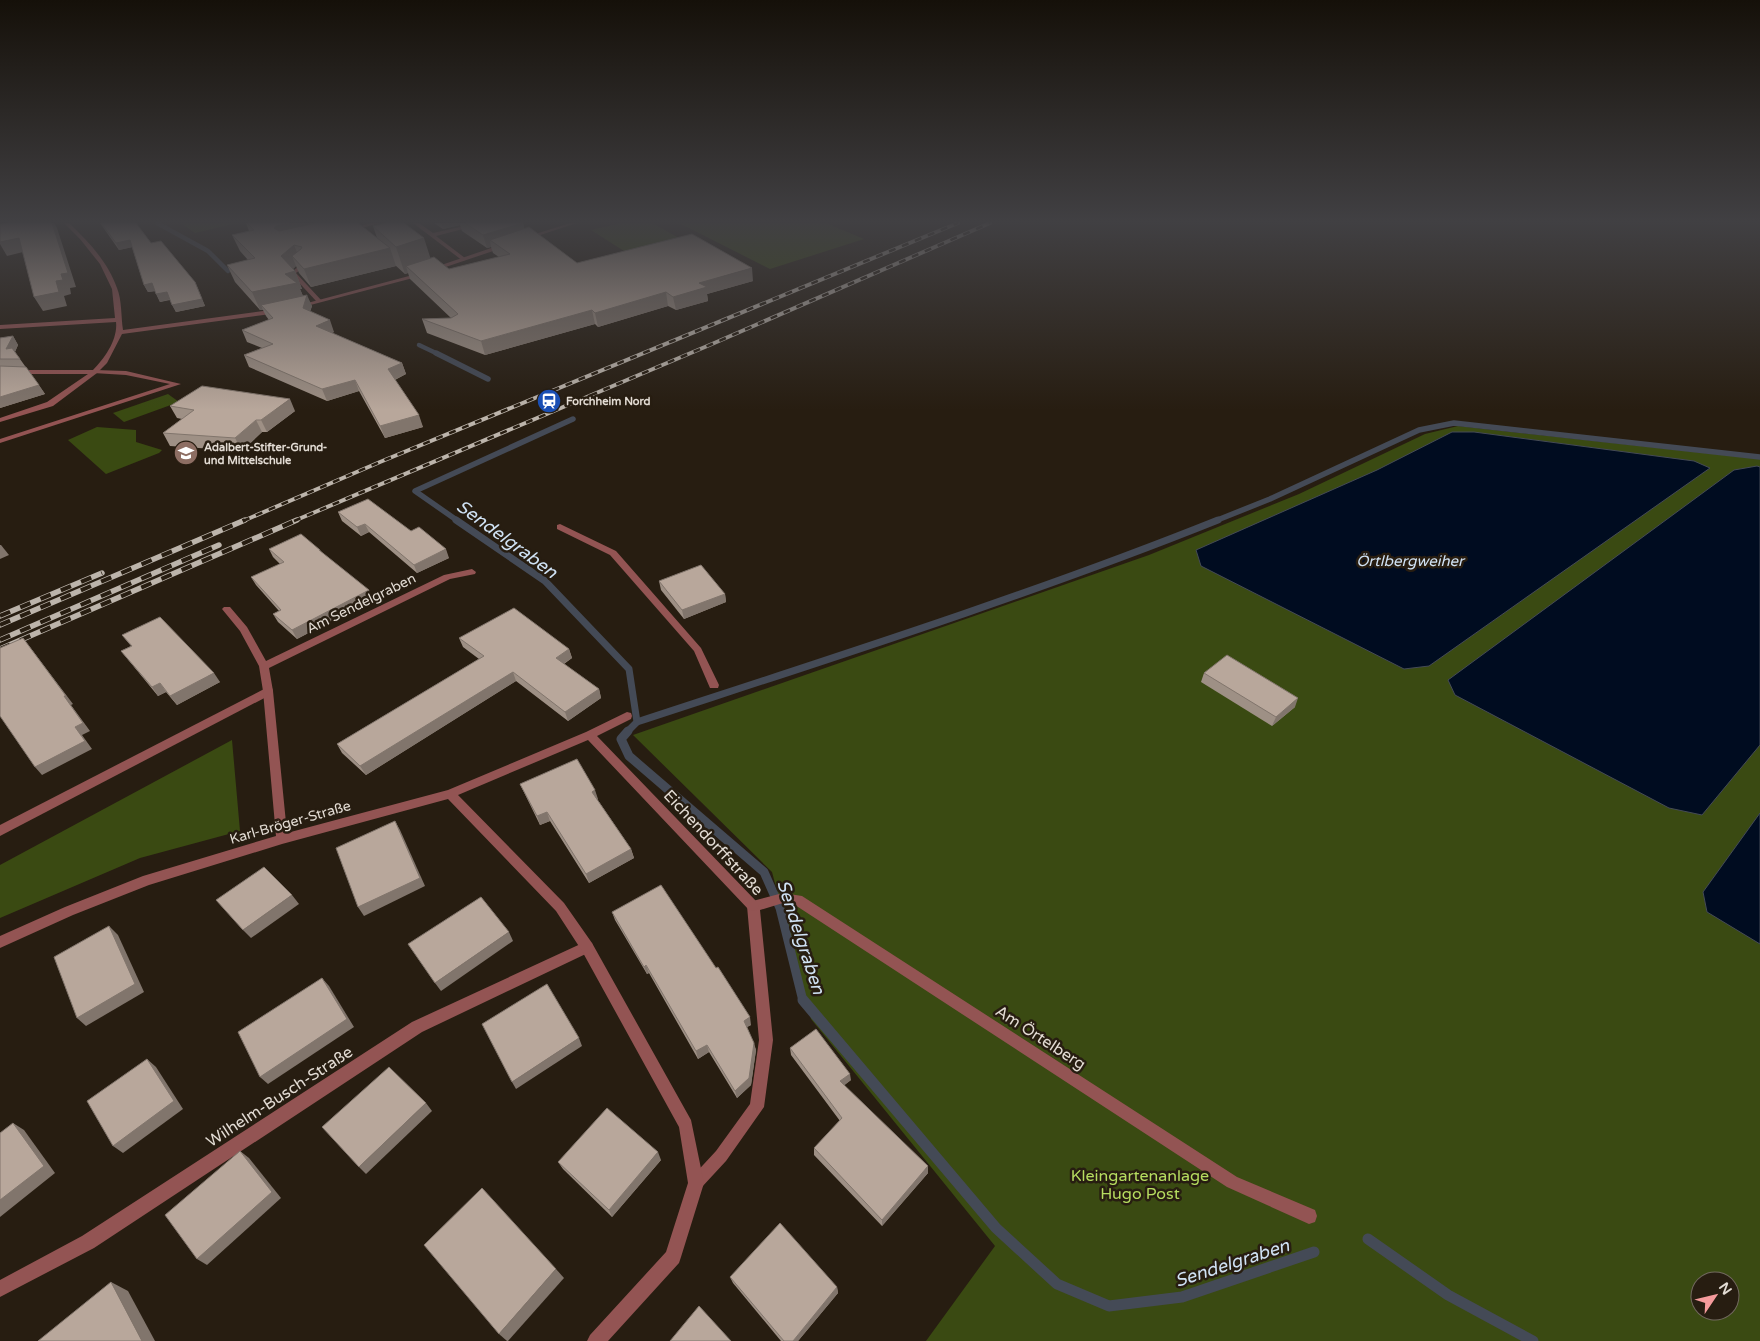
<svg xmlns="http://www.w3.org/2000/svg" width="1760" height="1341" font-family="'Varela Round',sans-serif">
	<rect width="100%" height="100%" fill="#271d11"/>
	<g fill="#3a4a12" fill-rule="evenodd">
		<path d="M181 223H237L195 233Z"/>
		<path d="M621 223H652L688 243 635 258 591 230Z"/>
		<path d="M679 223H826L864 239 770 269Z"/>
		<path d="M168 394 179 402 124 422 113 413Z"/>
		<path d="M1458 426 1760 459V1341H926L995 1246 811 1019 772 872 633 735 1149 555 1299 494 1425 434ZM1700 1281H1730V1311H1700Z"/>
		<path d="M97 427 136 430V442L162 450 159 453 106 474 68 440Z"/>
		<path d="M232 740 240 831 140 858 0 918V865Z"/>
	</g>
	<g fill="#000c20" stroke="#444a56">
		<path d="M1452 432H1474L1694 461 1710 468 1429 666 1404 669 1201 566 1196 550 1377 470Z"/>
		<path d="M1757 466 1760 467V745L1702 815 1669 808 1455 695 1448 680 1734 470Z"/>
		<path d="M1760 813V944L1707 912 1703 892Z"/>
	</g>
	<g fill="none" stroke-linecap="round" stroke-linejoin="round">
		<g stroke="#444a56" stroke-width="4.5">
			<path d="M157 223 208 251 228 271"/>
			<path d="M419 345 438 354"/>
		</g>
		<g stroke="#444a56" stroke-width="5.5">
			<path d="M436 353 488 379"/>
			<path d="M458 521 415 491 573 419"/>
			<path d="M1215 521 1270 499 1419 430 1454 423 1760 457"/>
		</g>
		<g stroke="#444a56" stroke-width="7">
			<path d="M456 520 545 581 629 669 637 722 627 732"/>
			<path d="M637 722C832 658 1028 596 1218 520"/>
		</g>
		<path stroke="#444a56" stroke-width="9" d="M628 731 621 739 629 756 764 872 780 908 803 1001"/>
		<g stroke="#444a56" stroke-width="11">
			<path d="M803 1000 996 1228 1057 1284 1109 1306 1182 1297 1314 1252"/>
			<path d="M1368 1239 1448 1295 1533 1341"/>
		</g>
		<g fill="#935453" fill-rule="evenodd">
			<path d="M372 223H381L349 231 346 229Z"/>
			<path d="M413 223H419L433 233 478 223H486L436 236 465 258V260L463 261Z"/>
			<path d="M302 264 307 265 296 273 321 300V302H317L290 273Z"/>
			<path d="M95 370 126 371 181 384 0 443V439L170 384 126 375 93 373 92 372Z"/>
			<path d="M560 524 616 551 701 648 719 685 718 688H710L694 651 610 555 557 529V525Z"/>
			<path d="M268 687 272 688 273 691 272 694 0 836V825Z"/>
			<path d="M783 893 802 896 1237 1177 1315 1210 1317 1216 1315 1222 1309 1224 1227 1187 795 905 783 903 760 910 773 1040 764 1107 726 1161 701 1188 696 1191 691 1188 688 1183 691 1178 716 1151 750 1104 759 1040 747 906 749 902Z"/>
			<path d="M587 941 592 943 593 947 592 951 422 1032 94 1248 0 1297V1280L82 1236 412 1022Z"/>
		</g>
		<g fill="#935453" fill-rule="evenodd">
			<path d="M64 223H69C88 241 108 262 117 288 122 300 121 317 123 330L278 309 281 311 278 313 122 334 107 363 97 373 53 406 0 422V418L47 402 88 374H0V370H93C105 358 118 339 116 322L0 329V325L115 318 112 289 100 264 80 239Z"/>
			<path d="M570 223H577L528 239 523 238Z"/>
			<path d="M503 244 506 246 505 247 413 278 299 308 296 306 409 276Z"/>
			<path d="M472 569 476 572 475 574 450 579 269 668 273 691 287 833 448 790 586 732 627 712 631 713 632 716 631 719 597 736 757 902 759 906 757 910 753 911 749 910 588 740 458 795 564 903 592 943 691 1120 704 1183 681 1257 679 1263 608 1341H587L590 1335 666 1252 688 1183 679 1127 582 951 556 911 448 799 282 844 149 885 73 915 0 948V936L65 907 143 876 276 836 263 691 259 666 240 631 222 609 224 607H230L247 627 266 661 444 575Z"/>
		</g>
		<g stroke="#bcb4ab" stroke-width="4">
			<g id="rail-far1">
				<path d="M243 521 380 462 958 223"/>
				<path d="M294 521 712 344 990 223"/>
			</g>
		</g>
		<g stroke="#bcb4ab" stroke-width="5.5">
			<g id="rail">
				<path d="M0 616 102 573"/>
				<path d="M0 625 245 520"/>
				<path d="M0 640 219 545"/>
				<path d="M0 649 297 520"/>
			</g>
		</g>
		<use href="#rail-far1" stroke="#271d11" stroke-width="2.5" stroke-dasharray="7" stroke-linecap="butt"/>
		<use href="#rail" stroke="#271d11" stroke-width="4" stroke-dasharray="11" stroke-linecap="butt"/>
	</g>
	<g fill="#9e9085">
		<path d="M100 223H136L151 243 195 282 205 306 176 312 170 300 160 302 155 291 148 292 144 285 132 247 119 250Z"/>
		<path d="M246 223H358L377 238 373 226 449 269 499 257 493 253 491 247 487 248 462 231 460 225 443 229 434 223H523L524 229 577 263 753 281 707 294 708 301 676 310 668 306 598 327 595 324 485 355 427 333 422 319 451 318 410 279 408 273 405 274 395 265 396 266 311 287 299 273 296 266 293 269 295 271 302 289H300L303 296 312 306 310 312 334 332 332 333 402 363 406 374 395 380 423 427 385 438 359 391 327 401 249 367 244 355 262 348 247 342 242 330 269 320 266 316 263 310H260L235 282 227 265 248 260 240 251 232 235 249 231Z"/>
		<path d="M13 336 18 345 15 352 45 394 0 408V338Z"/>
		<path d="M170 406 295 411 267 432H262L242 451 170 446 163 433 182 419 177 418Z"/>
		<path d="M338 512 411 531 449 558 417 573 369 532 361 536 342 521Z"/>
		<path d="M269 549 320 550 322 553 373 599 297 639 278 622 273 614 279 611 256 585 251 577 280 564 273 557Z"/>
		<path d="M659 581 725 594 726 602 684 619 661 590Z"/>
		<path d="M122 635 220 682 177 705 166 692 158 696 121 651 131 646Z"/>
		<path d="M459 638 569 649 572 658 564 664 599 689 601 698 568 721 516 681 366 775 342 753 337 744 479 659 463 647Z"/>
		<path d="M1204 673 1295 707 1272 726 1201 682Z"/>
		<path d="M520 784 598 799H597L631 849 634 858 589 883 550 821 540 825Z"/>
		<path d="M612 912 751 1025 747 1027 756 1050 751 1085 737 1098 709 1052 698 1059 649 973 647 974 615 920Z"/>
		<path d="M790 1048 851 1080 844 1085 928 1173 882 1226 814 1155V1148L840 1121 791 1055Z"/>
		<path d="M661 1160 612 1217 563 1169 558 1162Z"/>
		<path d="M730 1277 837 1287 838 1293 798 1341H781L733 1283Z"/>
	</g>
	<g fill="#81756c">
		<path d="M52 223H54L57 228 76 287 70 288 71 294 64 296 67 306 43 311 34 297 56 281 61 274Z"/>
		<path d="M289 223H348L281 244 274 228 276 226Z"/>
		<path d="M441 223H460V225L443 229Z"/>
		<path d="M523 223 526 235 490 240 491 247 487 248 483 235Z"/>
		<path d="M19 238 27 251 7 256 0 244V242Z"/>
		<path d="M424 238 433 266H406L408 273 405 274 396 247Z"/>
		<path d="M130 240 133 247 119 250 116 243Z"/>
		<path d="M294 245 301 262 292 256 296 266 288 273 295 271 302 289H300L305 301 261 305 263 310H260L252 292 285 274 281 256Z"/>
		<path d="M390 248 396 266 311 287 304 269Z"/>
		<path d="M752 268 753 281 707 294 708 301 676 310 673 297 699 283Z"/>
		<path d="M195 282 205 306 176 312 172 305Z"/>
		<path d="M152 283 156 291 148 292 144 285Z"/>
		<path d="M167 292 171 299 160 302 156 294Z"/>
		<path d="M666 292 668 306 598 327 595 313Z"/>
		<path d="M307 295 312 306 307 319 303 308Z"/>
		<path d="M592 310 595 324 485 355 481 341Z"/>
		<path d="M330 320 334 332 321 337 316 326Z"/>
		<path d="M13 336 18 345 12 358 6 349Z"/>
		<path d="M402 363 406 374 392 381 388 369Z"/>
		<path d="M355 380 359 391 327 401 322 389Z"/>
		<path d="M39 385 45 394 0 408V397Z"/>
		<path d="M290 399 295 411 267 432 261 420Z"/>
		<path d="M419 415 423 427 385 438 380 426Z"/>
		<path d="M256 420 262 432 242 451 235 438Z"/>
		<path d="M365 524 369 532 361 536 357 527Z"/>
		<path d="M0 545H1L9 555 0 559Z"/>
		<path d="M446 549 449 558 417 573 414 565Z"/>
		<path d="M369 590 373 599 297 639 292 630Z"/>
		<path d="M725 594 726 602 684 619 682 610Z"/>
		<path d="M23 638 73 704 71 705 90 731 82 735 92 749 42 775 35 767 75 727 64 696Z"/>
		<path d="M569 649 572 658 558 667 556 658Z"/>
		<path d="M513 672 516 681 366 775 360 766Z"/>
		<path d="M214 673 220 682 177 705 170 696Z"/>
		<path d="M160 683 166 692 158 696 152 687Z"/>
		<path d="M599 689 601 698 568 721 565 712Z"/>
		<path d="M1298 698 1295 707 1272 726 1276 717Z"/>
		<path d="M595 790 598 799 595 801 592 792Z"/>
		<path d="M547 812 550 821 540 825 537 816Z"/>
		<path d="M395 821 400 830 425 886 364 916 358 907Z"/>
		<path d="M631 849 634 858 589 883 586 874Z"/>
		<path d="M292 895 299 904 251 938 243 930Z"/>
		<path d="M109 926 118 935 144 992 86 1026 77 1018Z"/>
		<path d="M509 932 513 941 441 991 435 983Z"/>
		<path d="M646 965 649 973 647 974 644 967Z"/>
		<path d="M322 978 329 986 354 1027 268 1084 260 1077Z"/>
		<path d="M750 1017 751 1025 745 1028 744 1021Z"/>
		<path d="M579 1038 582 1046 516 1089 512 1082Z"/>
		<path d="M754 1043 756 1050 751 1085 737 1098 735 1091Z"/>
		<path d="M707 1045 709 1052 698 1059 696 1051Z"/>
		<path d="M147 1059 156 1067 183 1109 123 1153 113 1146Z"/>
		<path d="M850 1074 851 1080 841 1088 840 1081Z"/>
		<path d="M426 1103 432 1111 366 1174 359 1167Z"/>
		<path d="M13 1123 24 1130 55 1173 0 1217V1200Z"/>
		<path d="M240 1151 249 1158 281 1198 207 1265 197 1259Z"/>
		<path d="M658 1152 661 1160 612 1217 609 1210Z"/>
		<path d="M928 1166V1173L882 1226V1220Z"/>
		<path d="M556 1269 564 1278 508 1341H507L499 1334Z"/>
		<path d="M111 1282 128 1291 155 1341H142Z"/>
		<path d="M837 1287 838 1293 798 1341H793Z"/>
	</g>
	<g fill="#b8a79b" stroke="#81756c">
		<path d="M9 223H52L68 273 61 274 63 280 56 281 59 292 34 297 19 238 0 242V224Z"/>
		<path d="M101 223H136L151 243 161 241 195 282 202 299 172 305 167 292 156 294 152 283 144 285 130 240 116 243Z"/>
		<path d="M247 223H289L276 226 274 228 279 231 316 223H358L390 248 304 269 292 256 301 249 302 247 294 245 281 256 295 271 285 274 297 283 252 292 227 265 255 258 232 235 254 230Z"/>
		<path d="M386 223H404L424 238 396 247 373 226Z"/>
		<path d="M465 223H523L483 235Z"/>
		<path d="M529 227 577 263 692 234 752 268 699 283 707 287 673 297 666 292 595 313 592 310 481 341 422 319 451 318 458 314 406 266 434 257 449 269 510 254 490 240Z"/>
		<path d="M307 295 303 308 330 320 316 326 402 363 388 369 419 415 380 426 355 380 322 389 244 355 273 344 242 330 273 318 261 305Z"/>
		<path d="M13 336 6 349 12 348 20 359H0V338Z"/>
		<path d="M0 366 26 367 39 385 0 397Z"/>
		<path d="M202 386 290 399 261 420H256L235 438 163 433 194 410 170 406Z"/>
		<path d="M368 499 411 531 419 527 446 549 414 565 365 524 357 527 338 512Z"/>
		<path d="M301 534 320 550H319L369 590 292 630 273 614 281 610 251 577 284 562 269 549Z"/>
		<path d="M701 565 725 594 682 610 659 581Z"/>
		<path d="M514 608 569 649 556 658 599 689 565 712 513 672 360 766 337 744 484 656 459 638Z"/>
		<path d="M160 617 214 673 170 696 160 683 152 687 121 651 132 646 122 635Z"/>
		<path d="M23 638 66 696H64L83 723 75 727 85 741 35 767 0 716V648Z"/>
		<path d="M1227 655 1298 698 1276 717 1204 673Z"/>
		<path d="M577 759 595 790 592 792 631 849 586 874 547 812 537 816 520 784Z"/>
		<path d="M395 821 420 878 358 907 336 848Z"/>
		<path d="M264 867 292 895 243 930 216 900Z"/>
		<path d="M661 885 716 968 718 967 750 1017 744 1021 754 1043 749 1078 735 1091 707 1045 696 1051 646 965 644 967 612 912Z"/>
		<path d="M481 897 509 932 435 983 408 944Z"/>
		<path d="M109 926 135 984 77 1018 54 957Z"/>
		<path d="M322 978 347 1019 260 1077 238 1032Z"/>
		<path d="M547 984 579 1038 512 1082 482 1024Z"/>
		<path d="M816 1029 850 1074 840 1081 928 1166 882 1220 814 1148 842 1118 790 1048Z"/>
		<path d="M147 1059 174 1101 113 1146 87 1101Z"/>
		<path d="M389 1067 426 1103 359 1167 322 1127Z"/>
		<path d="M607 1108 658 1152 609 1210 558 1162Z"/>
		<path d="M13 1123 44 1166 0 1200V1133Z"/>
		<path d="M240 1151 272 1192 197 1259 165 1215Z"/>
		<path d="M482 1188 556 1269 499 1334 424 1245Z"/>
		<path d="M780 1223 837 1287 793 1341H784L730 1277Z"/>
		<path d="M111 1282 142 1341H38Z"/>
		<path d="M699 1306 731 1341H670Z"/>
	</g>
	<linearGradient id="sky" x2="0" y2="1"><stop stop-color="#151009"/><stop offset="0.54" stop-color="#414043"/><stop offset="1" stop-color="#414043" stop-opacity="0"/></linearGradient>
	<rect width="1760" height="410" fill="url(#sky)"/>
	<defs>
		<g id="station-disc" transform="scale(1.25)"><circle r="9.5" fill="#1a4fb4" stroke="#271d11"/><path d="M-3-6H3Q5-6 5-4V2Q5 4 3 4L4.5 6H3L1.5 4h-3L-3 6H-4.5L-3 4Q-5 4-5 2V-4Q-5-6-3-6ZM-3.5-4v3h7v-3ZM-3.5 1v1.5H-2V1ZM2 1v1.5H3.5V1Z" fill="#fff"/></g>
		<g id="school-disc" transform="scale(1.25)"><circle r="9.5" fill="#8d6e63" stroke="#271d11"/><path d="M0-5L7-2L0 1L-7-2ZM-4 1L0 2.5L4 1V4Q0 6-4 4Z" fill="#fff"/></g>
	</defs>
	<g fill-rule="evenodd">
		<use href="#station-disc" x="549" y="401"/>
		<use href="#school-disc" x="186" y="453"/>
	</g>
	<g text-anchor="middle" stroke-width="5" stroke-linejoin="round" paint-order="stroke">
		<g font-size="11" font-weight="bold" fill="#e3dcd4" stroke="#271d11" text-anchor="start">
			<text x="566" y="405">Forchheim Nord</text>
			<text x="204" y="451">Adalbert-Stifter-Grund-<tspan x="204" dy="13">und Mittelschule</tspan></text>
		</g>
		<g font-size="14" fill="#e3dcd4" stroke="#271d11">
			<text transform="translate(361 603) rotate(-26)" y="5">Am Sendelgraben</text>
			<text transform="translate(290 822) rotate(-16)" y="5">Karl-Bröger-Straße</text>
		</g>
		<g font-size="15" font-style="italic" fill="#d0e2f4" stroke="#271d11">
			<text x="1410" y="566">Örtlbergweiher</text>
		</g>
		<g font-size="16" fill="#e3dcd4" stroke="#271d11">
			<text transform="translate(714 842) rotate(47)" y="6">Eichendorffstraße</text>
			<text transform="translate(1041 1037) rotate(33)" y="6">Am Örtelberg</text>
			<text transform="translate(279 1096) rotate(-33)" y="6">Wilhelm-Busch-Straße</text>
		</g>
		<g font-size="16" fill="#b6dd60" stroke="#271d11">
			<text x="1140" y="1181">Kleingartenanlage<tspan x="1140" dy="18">Hugo Post</tspan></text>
		</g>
		<g font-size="18" font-style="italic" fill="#d0e2f4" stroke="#271d11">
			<text transform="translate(507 539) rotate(36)" y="6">Sendelgraben</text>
			<text transform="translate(801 937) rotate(72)" y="6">Sendelgraben</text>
			<text transform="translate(1232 1263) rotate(-18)" y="6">Sendelgraben</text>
		</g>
	</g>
	<g transform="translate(1715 1296) rotate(55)"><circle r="24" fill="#271d11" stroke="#72695f"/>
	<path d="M0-4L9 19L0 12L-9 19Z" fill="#f59b9c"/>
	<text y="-8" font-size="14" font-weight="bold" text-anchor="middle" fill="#e3dcd4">N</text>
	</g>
</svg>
